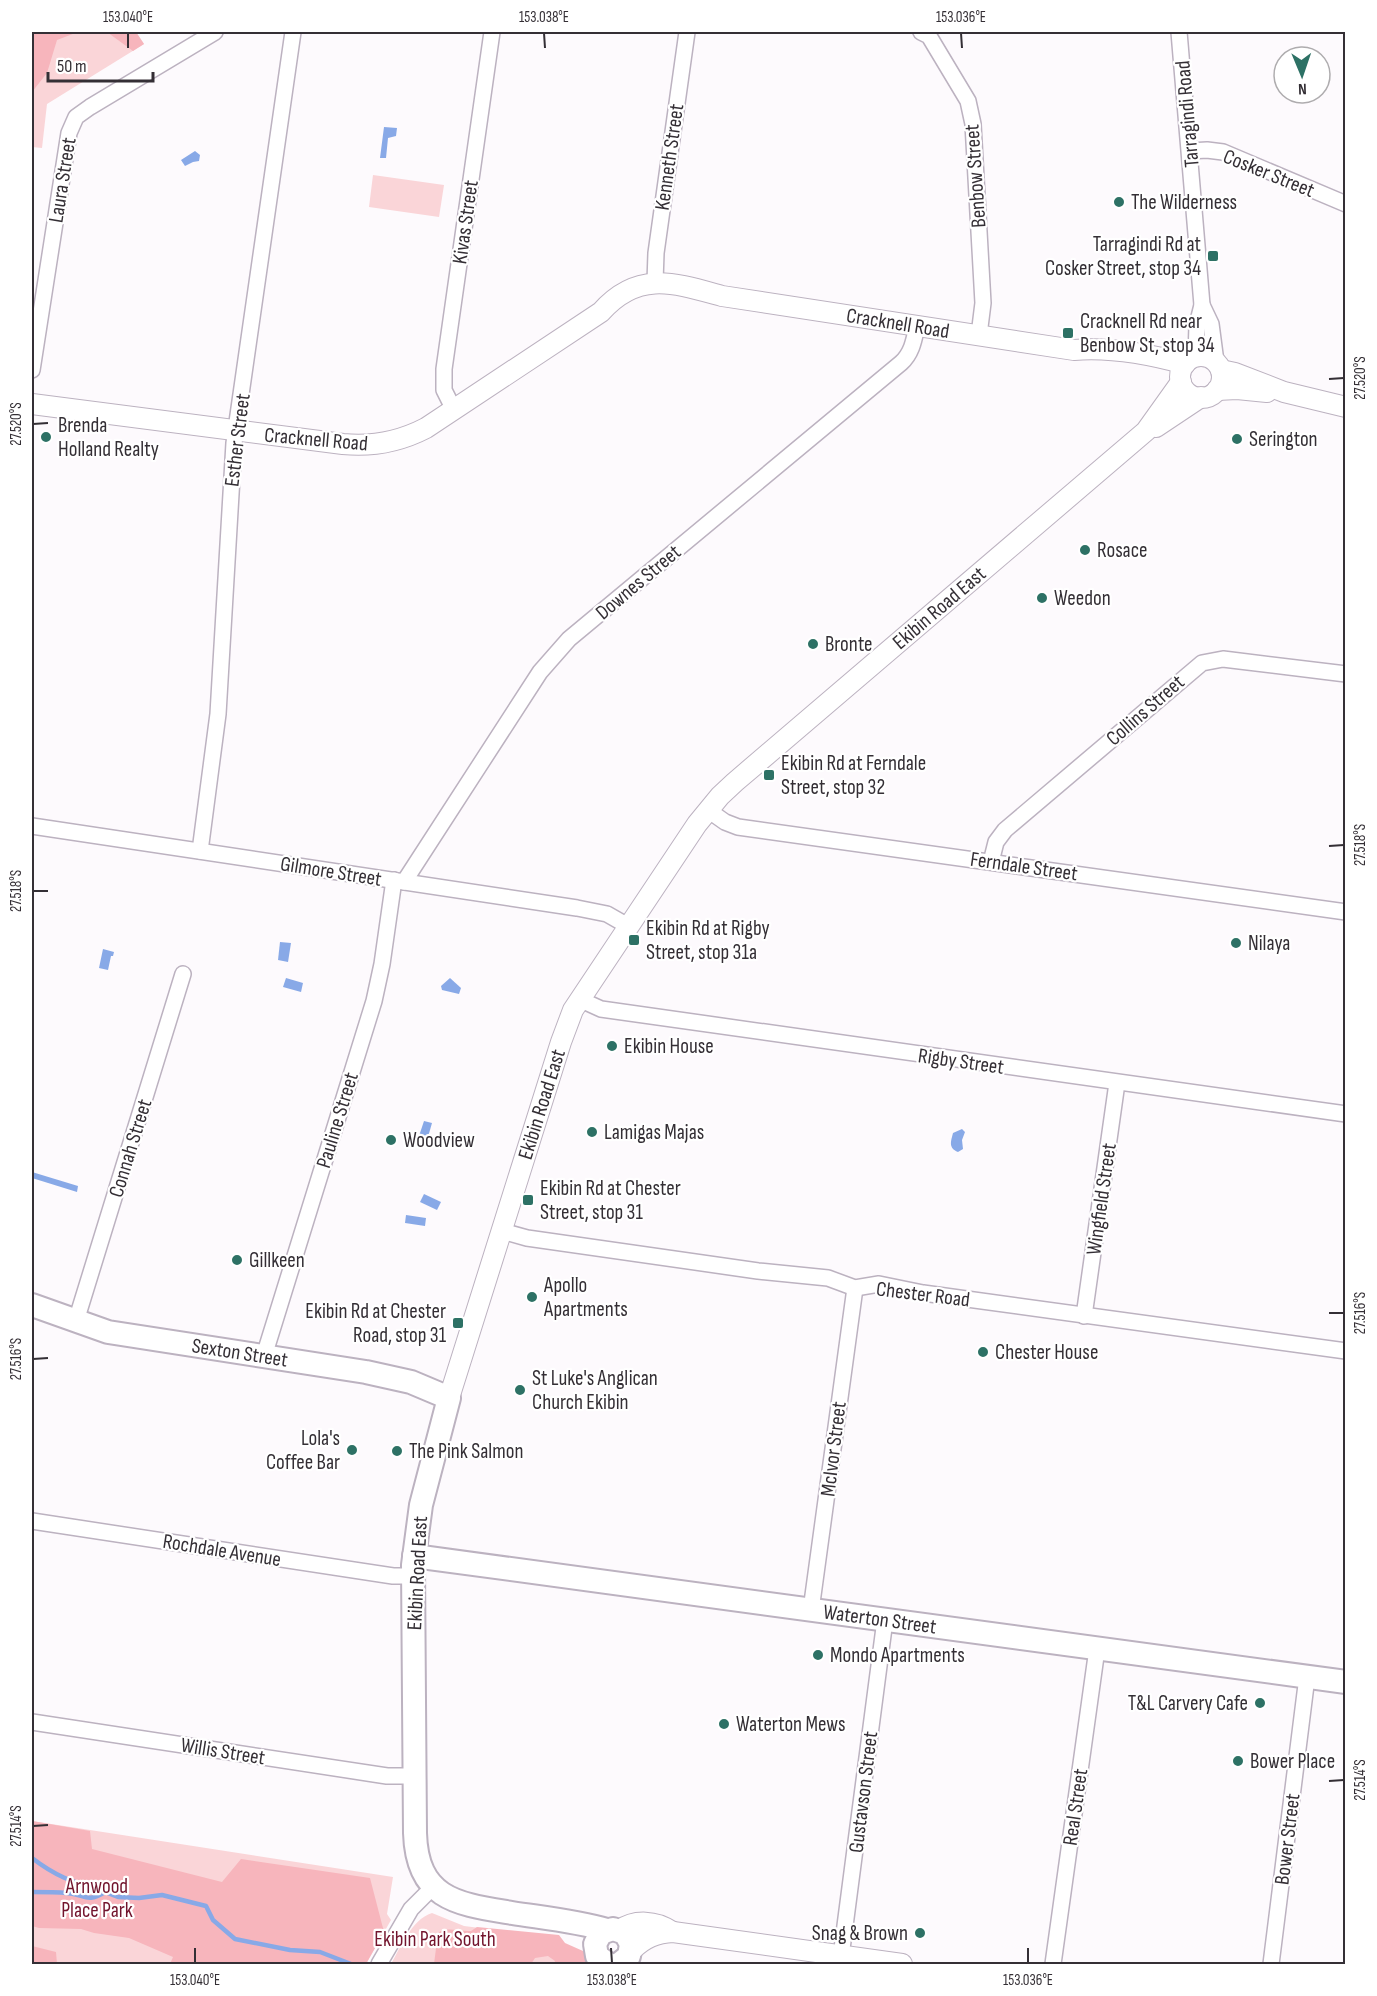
<svg xmlns="http://www.w3.org/2000/svg" width="1377" height="1996" font-family="'Sofia Sans Condensed',sans-serif">
	<rect width="100%" height="100%" fill="#fdfafd"/>
	<g fill="#fad5d8">
		<path d="M32 32H136L144 44 47 104 42 148 32 147Z"/>
		<path d="M373 175 444 185 439 217 369 207Z"/>
		<path d="M32 1821 393 1877 387 1914 391 1920 366 1964H32Z"/>
		<path d="M432 1913 464 1926 528 1934 580 1964H391C401 1947 411 1920 432 1913Z"/>
	</g>
	<g fill="#f7b5bc">
		<path d="M32 32H78L57 40 47 73 32 92Z"/>
		<path d="M107 32H136L144 44 133 51Z"/>
		<path d="M32 1821 90 1831 92 1849 222 1882 241 1859 370 1878 384 1932 366 1964H170L173 1957 129 1938 94 1933 81 1929 39 1928 32 1926Z"/>
		<path d="M477 1927 559 1935 565 1943 583 1951 593 1964H554L555 1961 548 1956 535 1958 531 1964H434L438 1933C446 1926 460 1932 471 1931Z"/>
		<path d="M32 1946 56 1952 57 1964H32Z"/>
	</g>
	<g fill="#88a9e7">
		<path d="M384 127 397 128 396 136 388 138 386 158H380Z"/>
		<path d="M195 151 200 155 199 161 193 162 185 166 181 160Z"/>
		<path d="M280 942 291 943 288 962 278 960Z"/>
		<path d="M103 949 114 952 113 956H111L108 970 99 968Z"/>
		<path d="M286 978 303 983 301 992 283 987Z"/>
		<path d="M450 978 461 988 459 994 442 990 441 986Z"/>
		<path d="M424 1121 432 1123 426 1144 417 1142Z"/>
		<path d="M962 1129 965 1132 962 1140 963 1149 958 1152C948 1148 951 1141 953 1133Z"/>
		<path d="M32 1172 78 1186 77 1192 32 1178Z"/>
		<path d="M424 1194 441 1202 437 1210 420 1202Z"/>
		<path d="M406 1215 426 1218 425 1226 405 1223Z"/>
	</g>
	<g fill="none" stroke-linecap="round" stroke-linejoin="round">
		<g stroke="#88a9e7" stroke-width="4.5">
			<path d="M32 1858C58 1878 74 1882 105 1892"/>
			<path d="M32 1892C43 1892 55 1892 67 1893 85 1894 86 1904 105 1892L118 1897 139 1898 162 1895 206 1906 213 1920 235 1939 290 1950 320 1952 351 1964"/>
		</g>
		<g stroke="#bcb2c0" stroke-width="18">
			<g id="minor">
				<path d="M921 32 929 36 968 101 973 124 983 303 979 335"/>
				<path d="M1179 32 1202 305 1197 325 1196 356"/>
				<path d="M1190 151 1207 150 1223 152 1346 204"/>
				<path d="M655 282 656 253 687 32"/>
				<path d="M1202 305 1211 324 1216 362"/>
				<path d="M32 370 69 133 76 117 90 107 215 32"/>
				<path d="M454 410 444 390V369L492 32"/>
				<path d="M708 810 725 822 738 827 1346 912"/>
				<path d="M32 826 577 908 607 914 628 926"/>
				<path d="M200 851 218 714 234 443 293 32"/>
				<path d="M991 862 996 842 1005 830 1202 663 1223 659 1346 674"/>
				<path d="M404 882 540 672 569 639 901 363C912 353 914 340 917 326"/>
				<path d="M579 999 601 1009 1346 1114"/>
				<path d="M502 1231 527 1238 758 1271 828 1278 855 1288 879 1284 923 1293 1346 1351"/>
				<path d="M1084 1316 1117 1083"/>
				<path d="M76 1321 183 974"/>
				<path d="M264 1356 374 1001 382 964 394 880"/>
				<path d="M32 1521 393 1576H413"/>
				<path d="M811 1610 855 1288"/>
				<path d="M32 1722 387 1776H414"/>
				<path d="M379 1964 411 1909 433 1887"/>
				<path d="M840 1964 885 1620"/>
				<path d="M1053 1964 1097 1649"/>
				<path d="M1271 1964 1307 1677"/>
			</g>
		</g>
		<g stroke="#bcb2c0" stroke-width="22">
			<g id="tertiary">
				<circle cx="1201" cy="377" r="21"/>
				<path d="M1221 370 1235 373 1284 392 1346 407"/>
				<path d="M1217 390 1237 389 1267 392"/>
				<path d="M32 404 343 444C373 447 399 442 426 428L601 312C638 270 675 283 722 296L1074 350C1111 347 1149 354 1185 364"/>
				<path d="M1156 427 1201 397"/>
				<path id="s1" d="M449 1398 561 1042 573 1010 697 824 720 796 735 782 1146 431 1181 382"/>
				<path d="M620 1930C635 1919 656 1921 671 1931"/>
				<path d="M632 1950C644 1938 656 1933 673 1932L902 1964"/>
			</g>
		</g>
		<g stroke="#bcb2c0" stroke-width="26">
			<g id="secondary">
				<path id="s2" d="M32 1305 108 1332 366 1372 411 1382 449 1398 421 1505 413 1565 415 1833C417 1900 458 1904 512 1913 544 1918 576 1921 607 1930"/>
				<path id="s3" d="M414 1556 1346 1682"/>
				<path d="M608 1964 597 1956 595 1944 601 1933 613 1929 625 1933 631 1944 629 1956 619 1964"/>
			</g>
		</g>
		<use href="#minor" stroke="#fff" stroke-width="15"/>
		<use href="#tertiary" stroke="#fff" stroke-width="20"/>
		<use href="#secondary" stroke="#fff" stroke-width="22"/>
	</g>
	<path fill="none" stroke="#342f35" stroke-width="2" d="M128 33V48M544 33 545 48M961 33 962 48M1329 379 1344 378M33 424 48 423M1329 846 1344 845M33 891H48M1329 1313H1344M33 1359 48 1358M1329 1781 1344 1780M33 1826 48 1825M195 1948V1963M611 1948 612 1963M1028 1948V1963"/>
	<g fill="#2d7165" stroke="#fff" stroke-width="2">
		<circle cx="1119" cy="202" r="6"/>
		<rect x="1207" y="250" width="12" height="12" rx="3"/>
		<rect x="1062" y="327" width="12" height="12" rx="3"/>
		<circle cx="46" cy="437" r="6"/>
		<circle cx="1237" cy="439" r="6"/>
		<circle cx="1085" cy="550" r="6"/>
		<circle cx="1042" cy="598" r="6"/>
		<circle cx="813" cy="644" r="6"/>
		<rect x="763" y="769" width="12" height="12" rx="3"/>
		<rect x="628" y="934" width="12" height="12" rx="3"/>
		<circle cx="1236" cy="943" r="6"/>
		<circle cx="612" cy="1046" r="6"/>
		<circle cx="592" cy="1132" r="6"/>
		<circle cx="391" cy="1140" r="6"/>
		<rect x="522" y="1194" width="12" height="12" rx="3"/>
		<circle cx="237" cy="1260" r="6"/>
		<circle cx="532" cy="1297" r="6"/>
		<rect x="452" y="1317" width="12" height="12" rx="3"/>
		<circle cx="983" cy="1352" r="6"/>
		<circle cx="520" cy="1390" r="6"/>
		<circle cx="352" cy="1450" r="6"/>
		<circle cx="397" cy="1451" r="6"/>
		<circle cx="818" cy="1655" r="6"/>
		<circle cx="1260" cy="1703" r="6"/>
		<circle cx="724" cy="1724" r="6"/>
		<circle cx="1238" cy="1761" r="6"/>
		<circle cx="920" cy="1933" r="6"/>
	</g>
	<g text-anchor="middle" stroke-width="4.5" stroke-linejoin="round" paint-order="stroke">
		<g font-size="21" fill="#342f35" stroke="#fff">
			<text transform="translate(1187 114) rotate(-95)" y="7">Tarragindi Road</text>
			<text transform="translate(669 157) rotate(-82)" y="7">Kenneth Street</text>
			<text transform="translate(1269 173) rotate(22)" y="7">Cosker Street</text>
			<text transform="translate(975 176) rotate(-94)" y="7">Benbow Street</text>
			<text transform="translate(62 180) rotate(-81)" y="7">Laura Street</text>
			<text transform="translate(465 222) rotate(-82)" y="7">Kivas Street</text>
			<text transform="translate(898 323) rotate(9)" y="7">Cracknell Road</text>
			<text transform="translate(316 439) rotate(5)" y="7">Cracknell Road</text>
			<text transform="translate(237 440) rotate(-83)" y="7">Esther Street</text>
			<text transform="translate(638 582) rotate(-40)" y="7">Downes Street</text>
			<text dy="7" stroke="none"><textPath href="#s1" startOffset="956">Ekibin Road East</textPath></text>
			<text transform="translate(1145 710) rotate(-41)" y="7">Collins Street</text>
			<text transform="translate(1024 866) rotate(8)" y="7">Ferndale Street</text>
			<text transform="translate(331 871) rotate(9)" y="7">Gilmore Street</text>
			<text transform="translate(961 1061) rotate(8)" y="7">Rigby Street</text>
			<text dy="7" stroke="none"><textPath href="#s1" startOffset="308">Ekibin Road East</textPath></text>
			<text transform="translate(337 1120) rotate(-73)" y="7">Pauline Street</text>
			<text transform="translate(130 1148) rotate(-73)" y="7">Connah Street</text>
			<text transform="translate(1101 1199) rotate(-82)" y="7">Wingfield Street</text>
			<text transform="translate(923 1294) rotate(7)" y="7">Chester Road</text>
			<text dy="7" stroke="none"><textPath href="#s2" startOffset="214">Sexton Street</textPath></text>
			<text transform="translate(833 1449) rotate(-83)" y="7">McIvor Street</text>
			<text transform="translate(222 1550) rotate(9)" y="7">Rochdale Avenue</text>
			<text transform="translate(417 1573) rotate(-87)" y="7">Ekibin Road East</text>
			<text dy="7" stroke="none"><textPath href="#s3" startOffset="470">Waterton Street</textPath></text>
			<text transform="translate(223 1751) rotate(9)" y="7">Willis Street</text>
			<text transform="translate(863 1792) rotate(-83)" y="7">Gustavson Street</text>
			<text transform="translate(1075 1807) rotate(-82)" y="7">Real Street</text>
			<text transform="translate(1287 1839) rotate(-83)" y="7">Bower Street</text>
		</g>
		<g font-size="21" fill="#342f35" stroke="#fff" text-anchor="start">
			<text x="1131" y="209">The Wilderness</text>
			<text x="1201" y="251" text-anchor="end">Tarragindi Rd at<tspan x="1201" dy="24">Cosker Street, stop 34</tspan></text>
			<text x="1080" y="328">Cracknell Rd near<tspan x="1080" dy="24">Benbow St, stop 34</tspan></text>
			<text x="58" y="432">Brenda<tspan x="58" dy="24">Holland Realty</tspan></text>
			<text x="1249" y="446">Serington</text>
			<text x="1097" y="557">Rosace</text>
			<text x="1054" y="605">Weedon</text>
			<text x="825" y="651">Bronte</text>
			<text x="781" y="770">Ekibin Rd at Ferndale<tspan x="781" dy="24">Street, stop 32</tspan></text>
			<text x="646" y="935">Ekibin Rd at Rigby<tspan x="646" dy="24">Street, stop 31a</tspan></text>
			<text x="1248" y="950">Nilaya</text>
			<text x="624" y="1053">Ekibin House</text>
			<text x="604" y="1139">Lamigas Majas</text>
			<text x="403" y="1147">Woodview</text>
			<text x="540" y="1195">Ekibin Rd at Chester<tspan x="540" dy="24">Street, stop 31</tspan></text>
			<text x="249" y="1267">Gillkeen</text>
			<text x="544" y="1292">Apollo<tspan x="544" dy="24">Apartments</tspan></text>
			<text x="446" y="1318" text-anchor="end">Ekibin Rd at Chester<tspan x="446" dy="24">Road, stop 31</tspan></text>
			<text x="995" y="1359">Chester House</text>
			<text x="532" y="1385">St Luke's Anglican<tspan x="532" dy="24">Church Ekibin</tspan></text>
			<text x="340" y="1445" text-anchor="end">Lola's<tspan x="340" dy="24">Coffee Bar</tspan></text>
			<text x="409" y="1458">The Pink Salmon</text>
			<text x="830" y="1662">Mondo Apartments</text>
			<text x="1248" y="1710" text-anchor="end">T&amp;L Carvery Cafe</text>
			<text x="736" y="1731">Waterton Mews</text>
			<text x="1250" y="1768">Bower Place</text>
			<text x="908" y="1940" text-anchor="end">Snag &amp; Brown</text>
		</g>
		<g font-size="21" fill="#72142d" stroke="#fff">
			<text x="97" y="1893">Arnwood<tspan x="97" dy="24">Place Park</tspan></text>
			<text x="435" y="1946">Ekibin Park South</text>
		</g>
	</g>
	<rect width="1377" height="1996" fill="none" stroke="#ffffff" stroke-width="66"/>
	<g transform="translate(1302 75) rotate(178)"><circle r="28" fill="#ffffff" stroke="#aeacae" stroke-width="1.5"/>
	<path d="M0-4.5L10 22L0 15L-10 22Z" fill="#2d7165"/>
	<text y="-9" font-size="16" font-weight="bold" text-anchor="middle" fill="#342f35">N</text>
	</g>
	<path d="M48 72v9h105v-9" fill="none" stroke="#342f35" stroke-width="3"/>
	<text x="57" y="72" font-size="18" fill="#342f35" stroke="#ffffff" stroke-width="4.5" paint-order="stroke">50 m</text>
	<rect x="33" y="33" width="1311" height="1930" fill="none" stroke="#342f35" stroke-width="2"/>
	<g font-size="15" text-anchor="middle" fill="#342f35">
		<text x="128" y="22">153.040°E</text>
		<text x="544" y="22">153.038°E</text>
		<text x="961" y="22">153.036°E</text>
		<text transform="translate(1360 378) rotate(-90)" y="5">27.520°S</text>
		<text transform="translate(16 424) rotate(-90)" y="5">27.520°S</text>
		<text transform="translate(1360 845) rotate(-90)" y="5">27.518°S</text>
		<text transform="translate(16 891) rotate(-90)" y="5">27.518°S</text>
		<text transform="translate(1360 1313) rotate(-90)" y="5">27.516°S</text>
		<text transform="translate(16 1359) rotate(-90)" y="5">27.516°S</text>
		<text transform="translate(1360 1780) rotate(-90)" y="5">27.514°S</text>
		<text transform="translate(16 1826) rotate(-90)" y="5">27.514°S</text>
		<text x="195" y="1985">153.040°E</text>
		<text x="612" y="1985">153.038°E</text>
		<text x="1028" y="1985">153.036°E</text>
	</g>
</svg>
